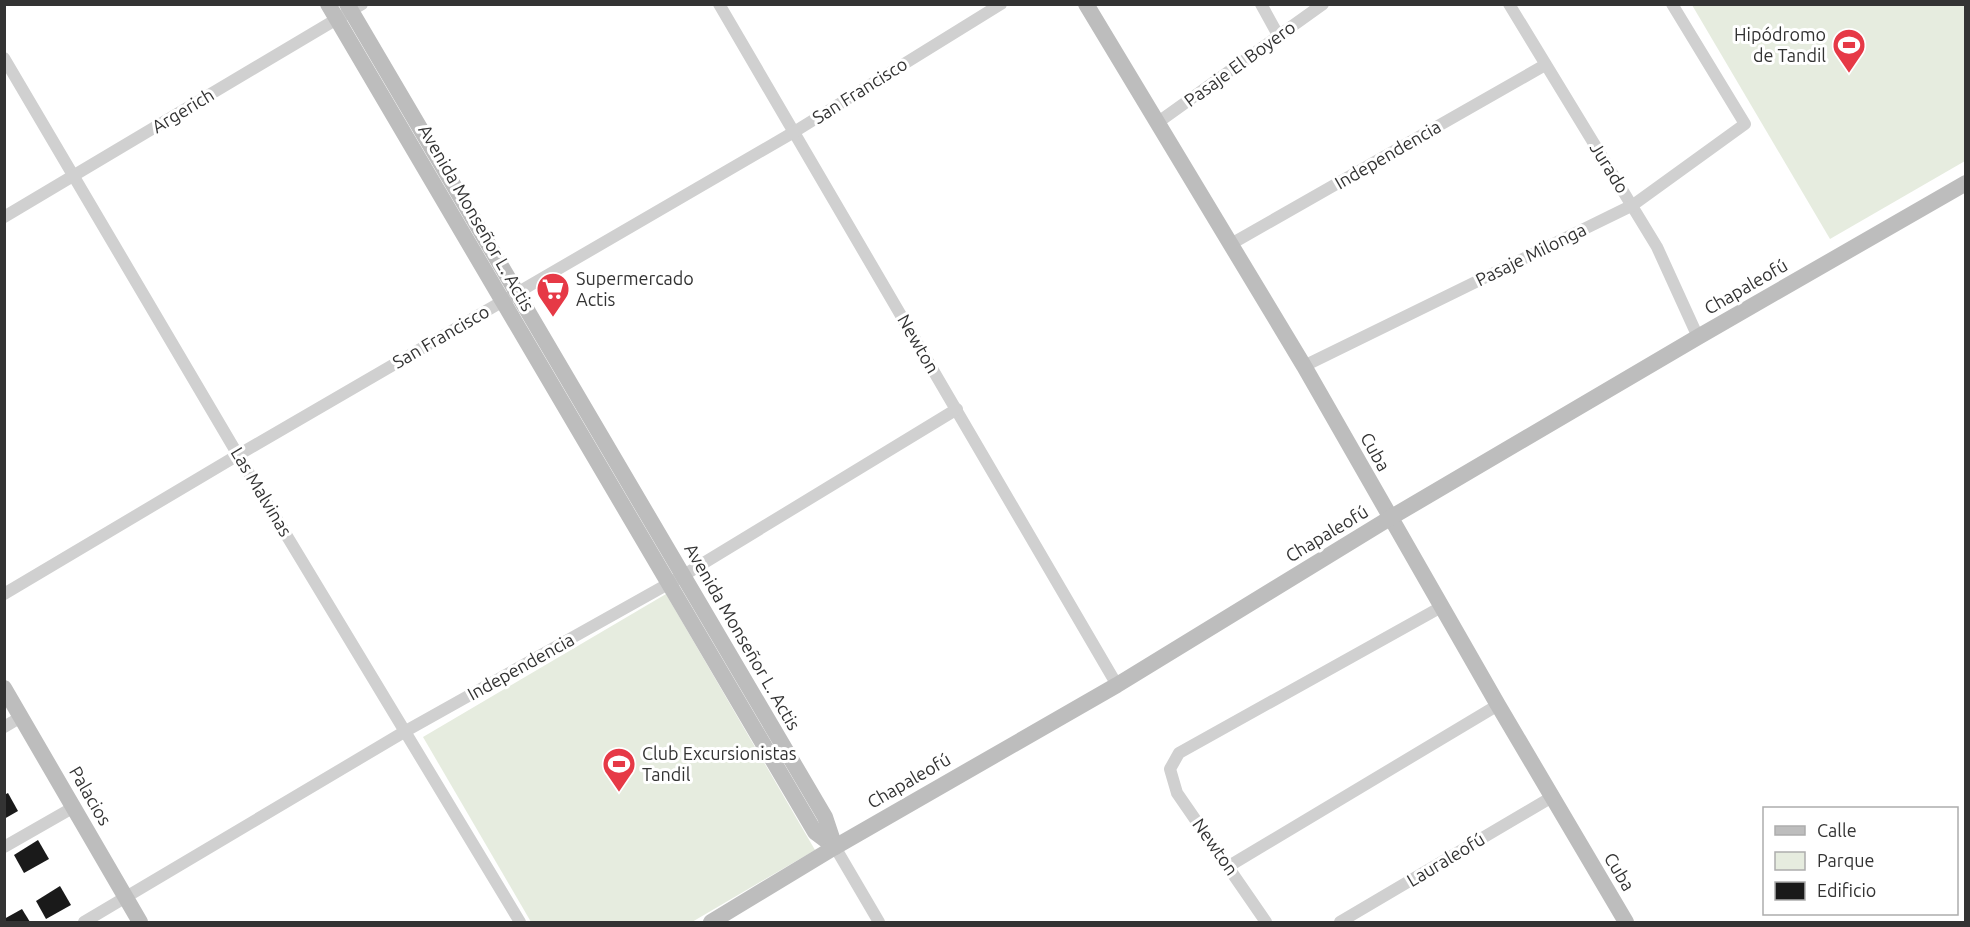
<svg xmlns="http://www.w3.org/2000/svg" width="1970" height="927" font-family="Ubuntu,sans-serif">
	<rect width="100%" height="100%" fill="#fff"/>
	<g fill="#e6ecdf">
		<path d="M1692 5H1965V161L1830 239Z"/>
		<path d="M666 594 815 850 692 922H531L423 737Z"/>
	</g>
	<g fill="#1a1a1a">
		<path d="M8 793 18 811 4 819V795Z"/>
		<path d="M38 840 49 859 24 873 14 855Z"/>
		<path d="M60 886 71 905 46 919 36 901Z"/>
		<path d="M22 909 30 922H4V919Z"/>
	</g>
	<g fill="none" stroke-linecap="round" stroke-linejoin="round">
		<g stroke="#d0d0d0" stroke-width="12">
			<path d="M719 4 1117 685"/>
			<path d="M1261 4 1278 35"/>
			<path d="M1509 4 1657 247 1698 337"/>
			<path d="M4 58 238 455 520 922"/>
			<path d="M1157 123 1323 4"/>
			<path d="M4 217 362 4"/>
			<path d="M1231 244 1545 65"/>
			<path d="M1304 366 1633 205 1745 124 1672 4"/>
			<path d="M4 594 238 455 794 132 1001 4"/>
			<path d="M4 727 21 717"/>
			<path d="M4 847 74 807"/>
			<path d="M835 847 879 922"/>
			<path d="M1229 866 1498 705"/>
			<path d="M84 922 404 732 684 575 957 409"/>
			<path d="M1266 922 1177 793 1170 769 1179 753 1443 606"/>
			<path d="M1340 922 1552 797"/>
		</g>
		<g stroke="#bdbdbd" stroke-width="16">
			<path d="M328 4 815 832 835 847"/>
			<path d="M347 4 825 817 835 847"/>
			<path d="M1086 4 1304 366 1498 705 1626 922"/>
			<path d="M4 688 140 922"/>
			<path d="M711 922 835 847 1117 685 1390 518 1698 337 1966 183"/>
		</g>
	</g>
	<defs>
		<g id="stadium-pin" transform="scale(1.725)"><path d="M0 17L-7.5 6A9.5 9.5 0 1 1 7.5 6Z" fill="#e63946" stroke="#fff"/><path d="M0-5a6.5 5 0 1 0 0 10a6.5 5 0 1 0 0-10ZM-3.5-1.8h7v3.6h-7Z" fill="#fff"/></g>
		<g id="supermarket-pin" transform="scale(1.725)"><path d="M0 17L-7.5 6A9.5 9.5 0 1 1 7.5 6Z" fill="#e63946" stroke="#fff"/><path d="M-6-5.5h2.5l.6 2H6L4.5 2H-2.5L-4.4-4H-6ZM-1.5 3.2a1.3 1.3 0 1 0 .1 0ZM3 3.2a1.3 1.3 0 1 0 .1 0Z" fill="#fff"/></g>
	</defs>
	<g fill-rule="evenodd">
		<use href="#stadium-pin" x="1849" y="45"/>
		<use href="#supermarket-pin" x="553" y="289"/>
		<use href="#stadium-pin" x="619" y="764"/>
	</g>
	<g text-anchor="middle" stroke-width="6" stroke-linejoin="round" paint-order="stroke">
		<g font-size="18" fill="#333" stroke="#fff" text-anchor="start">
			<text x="1826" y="41" text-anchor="end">Hipódromo<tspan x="1826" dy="21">de Tandil</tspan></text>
			<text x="576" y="285">Supermercado<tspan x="576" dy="21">Actis</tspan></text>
			<text x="642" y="760">Club Excursionistas<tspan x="642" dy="21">Tandil</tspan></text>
		</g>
		<g font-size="18" fill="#333" stroke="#fff">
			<text transform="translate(1240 64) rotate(-36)" y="6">Pasaje El Boyero</text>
			<text transform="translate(860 91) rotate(-32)" y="6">San Francisco</text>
			<text transform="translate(183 111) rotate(-31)" y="6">Argerich</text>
			<text transform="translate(1388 155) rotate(-30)" y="6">Independencia</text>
			<text transform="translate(1609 168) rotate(58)" y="6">Jurado</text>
			<text transform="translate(476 218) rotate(60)" y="6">Avenida Monseñor L. Actis</text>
			<text transform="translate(1531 255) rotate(-26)" y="6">Pasaje Milonga</text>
			<text transform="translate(1746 287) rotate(-30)" y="6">Chapaleofú</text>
			<text transform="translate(441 337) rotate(-30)" y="6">San Francisco</text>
			<text transform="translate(918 344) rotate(60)" y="6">Newton</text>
			<text transform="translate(1375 452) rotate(61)" y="6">Cuba</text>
			<text transform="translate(261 492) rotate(59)" y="6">Las Malvinas</text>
			<text transform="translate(1327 534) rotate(-31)" y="6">Chapaleofú</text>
			<text transform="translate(742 637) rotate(60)" y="6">Avenida Monseñor L. Actis</text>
			<text transform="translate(521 667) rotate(-29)" y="6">Independencia</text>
			<text transform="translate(909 781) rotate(-30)" y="6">Chapaleofú</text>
			<text transform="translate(90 796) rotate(60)" y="6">Palacios</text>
			<text transform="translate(1215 847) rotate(55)" y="6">Newton</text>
			<text transform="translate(1446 860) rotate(-31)" y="6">Lauraleofú</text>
			<text transform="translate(1619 872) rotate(59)" y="6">Cuba</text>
		</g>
	</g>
	<rect width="1970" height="927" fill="none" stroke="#333333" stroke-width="12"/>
	<rect x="1763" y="807" width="195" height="108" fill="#ffffff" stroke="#adadad" stroke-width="1.5"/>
	<rect x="1775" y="826" width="30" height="9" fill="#bdbdbd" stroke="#adadad" stroke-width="1.5"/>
	<text x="1817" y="837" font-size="18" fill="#333333">Calle</text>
	<rect x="1775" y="852" width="30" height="18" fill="#e6ecdf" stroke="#adadad" stroke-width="1.5"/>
	<text x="1817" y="867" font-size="18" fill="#333333">Parque</text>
	<rect x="1775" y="882" width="30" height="18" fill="#1a1a1a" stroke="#adadad" stroke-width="1.5"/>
	<text x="1817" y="897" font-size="18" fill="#333333">Edificio</text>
</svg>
